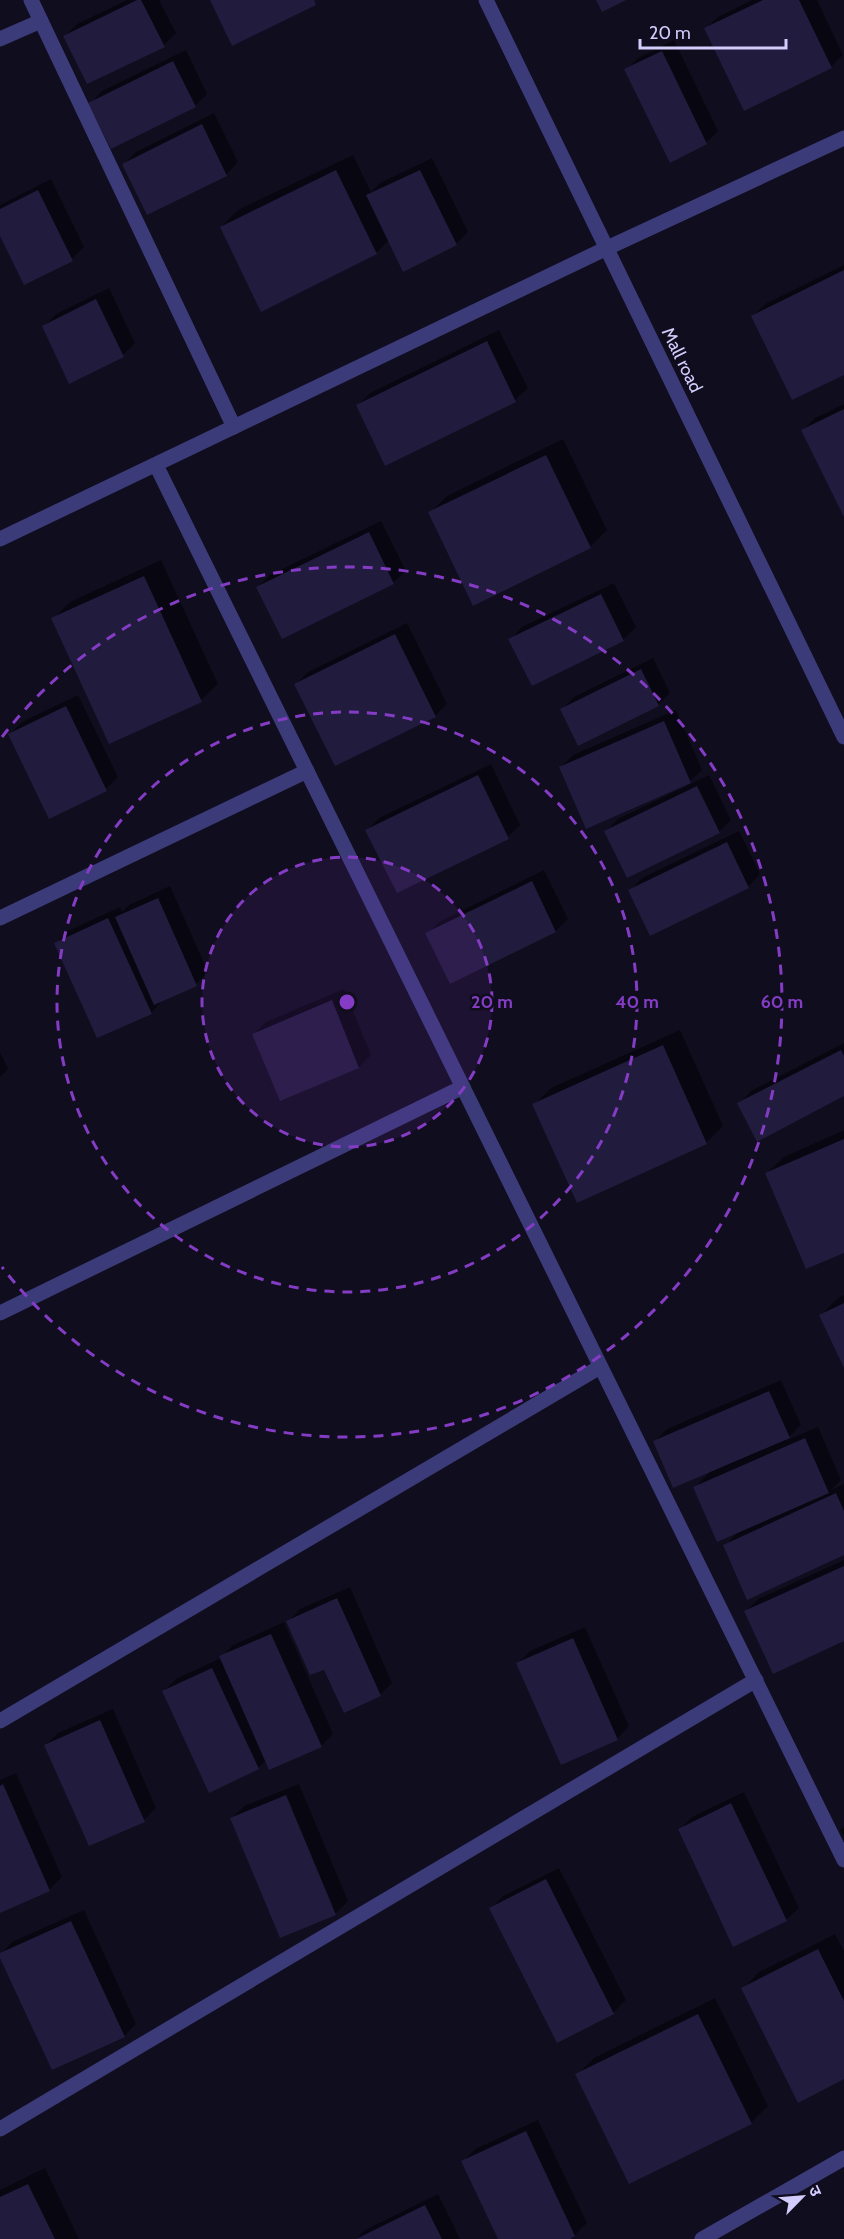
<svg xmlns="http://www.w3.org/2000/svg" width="844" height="2239" font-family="Cabin,'Noto Sans Devanagari',sans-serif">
	<rect width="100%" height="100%" fill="#100d1e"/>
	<g fill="#0007">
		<path d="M127 0H159L176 33 164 45 65 36 77 24Z"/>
		<path d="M752 0H817L843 55 831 67 705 29 718 17Z"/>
		<path d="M674 40 718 131 706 143 626 70 638 58Z"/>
		<path d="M186 50 207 94 195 106 90 104 102 91Z"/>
		<path d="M214 113 238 162 226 175 124 164 136 152Z"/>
		<path d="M353 155 371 192 380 183 432 158 468 232 456 244 389 240 376 253 221 227 238 210Z"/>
		<path d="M51 179 84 247 72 259 24 283 0 233V205Z"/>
		<path d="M844 265V373L753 316 765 304Z"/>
		<path d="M109 288 135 343 123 355 70 382 44 327 56 314Z"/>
		<path d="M499 330 528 388 515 400 386 464 358 405 370 393Z"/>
		<path d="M844 404V514L803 430 815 418Z"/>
		<path d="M563 439 607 530 590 547 430 513 447 496Z"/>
		<path d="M381 521 406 571 393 583 257 588 270 575Z"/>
		<path d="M161 560 218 684 201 700 53 619 70 602Z"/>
		<path d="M614 583 636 627 623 640 533 684 510 640 522 627Z"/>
		<path d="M407 623 447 704 435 716 296 684 308 672Z"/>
		<path d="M653 658 670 693 658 705 561 710 574 697Z"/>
		<path d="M78 695 118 777 106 789 10 734 22 722Z"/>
		<path d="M676 710 702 770 688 783 561 767 573 755Z"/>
		<path d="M491 764 520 825 508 837 397 891 367 830 379 818Z"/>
		<path d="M709 775 731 820 719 832 606 831 618 819Z"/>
		<path d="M739 831 760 874 748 887 630 891 642 878Z"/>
		<path d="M544 870 568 919 556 931 450 982 427 934 439 922Z"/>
		<path d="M170 886 208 972 196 984 163 1000 151 1013 56 943 68 931 120 907 122 912 129 905Z"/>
		<path d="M344 989 371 1055 359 1067 281 1099 254 1034 266 1022Z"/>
		<path d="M680 1030 723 1126 706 1143 577 1201 534 1105 551 1088Z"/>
		<path d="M844 1043V1094L739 1104 751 1091Z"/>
		<path d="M0 1052 8 1069 0 1077Z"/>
		<path d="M844 1130V1251L767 1173 784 1157Z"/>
		<path d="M844 1295V1365L821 1315 838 1298Z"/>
		<path d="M781 1380 801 1425 785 1441 818 1427 841 1480 831 1490 844 1484V1553L725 1546 740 1530 695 1487 712 1470 655 1441 667 1429Z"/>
		<path d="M844 1560V1640L746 1612 758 1599Z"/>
		<path d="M350 1587 392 1683 380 1695 324 1668 288 1622 300 1609Z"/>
		<path d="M284 1622 333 1734 321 1746 267 1760 258 1768 164 1691 176 1679 221 1658 233 1645Z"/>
		<path d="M585 1627 629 1726 617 1739 518 1663 530 1651Z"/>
		<path d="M113 1709 156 1808 144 1820 46 1745 58 1733Z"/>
		<path d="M16 1773 62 1877 49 1890 0 1912V1780Z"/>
		<path d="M299 1784 348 1901 335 1914 232 1818 244 1806Z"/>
		<path d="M744 1792 799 1908 786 1920 680 1829 692 1817Z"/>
		<path d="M844 1827V1838L840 1830Z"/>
		<path d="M559 1868 626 2000 613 2013 558 2041 491 1908 503 1896Z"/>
		<path d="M84 1910 136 2024 124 2036 0 1955 12 1942Z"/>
		<path d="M835 1934 844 1951V2078L743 1989 759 1972Z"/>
		<path d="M715 1998 768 2106 751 2123 577 2075 594 2058Z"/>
		<path d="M538 2120 587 2223 575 2235 566 2239H499L463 2162 475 2149Z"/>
		<path d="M45 2168 79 2239H0V2190Z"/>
		<path d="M438 2194 460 2239H356L365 2230Z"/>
	</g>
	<g fill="#211b3e">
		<path d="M137 0H141L165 47 87 84 63 36Z"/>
		<path d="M210 0H314L316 5 232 46Z"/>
		<path d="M596 0H626L602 12Z"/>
		<path d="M763 0H799L832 68 744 111 704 28Z"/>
		<path d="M662 51 707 144 670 163 624 69Z"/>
		<path d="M173 61 196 107 111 149 88 103Z"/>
		<path d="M202 124 227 176 147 215 122 164Z"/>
		<path d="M336 170 377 254 261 312 220 227Z"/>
		<path d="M420 170 457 245 403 272 366 195Z"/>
		<path d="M38 190 73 261 24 285 0 236V209Z"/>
		<path d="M844 270V375L792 400 751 316Z"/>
		<path d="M96 299 124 357 69 384 42 326Z"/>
		<path d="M487 341 516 402 385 466 356 405Z"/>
		<path d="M844 409V517L801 430Z"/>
		<path d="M546 455 591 548 473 606 428 512Z"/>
		<path d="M369 532 394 584 282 639 256 587Z"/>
		<path d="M144 576 202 702 109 744 51 618Z"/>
		<path d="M601 594 624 641 532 686 508 639Z"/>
		<path d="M395 634 436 717 335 766 294 684Z"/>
		<path d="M641 669 659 706 578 746 560 709Z"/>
		<path d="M66 706 107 791 49 819 8 734Z"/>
		<path d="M664 721 691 783 586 829 559 767Z"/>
		<path d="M478 775 509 839 397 893 365 830Z"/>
		<path d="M697 786 720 833 627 878 604 831Z"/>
		<path d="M727 842 749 888 650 936 628 890Z"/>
		<path d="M532 881 556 932 450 984 425 933Z"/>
		<path d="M158 898 197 986 154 1005 115 917Z"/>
		<path d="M108 918 152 1014 97 1038 54 943Z"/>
		<path d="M332 1000 359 1068 280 1101 252 1034Z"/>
		<path d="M663 1045 707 1144 577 1203 532 1104Z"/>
		<path d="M841 1050 844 1056V1096L757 1142 737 1103Z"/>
		<path d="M844 1139V1253L806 1269 765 1173Z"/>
		<path d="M844 1303V1368L819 1315Z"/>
		<path d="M769 1391 790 1438 673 1488 653 1441Z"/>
		<path d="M805 1438 829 1493 717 1542 693 1487Z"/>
		<path d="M836 1493 844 1511V1555L747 1600 723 1545Z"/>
		<path d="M844 1566V1641L773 1674 744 1611Z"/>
		<path d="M337 1598 381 1696 344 1713 324 1670 310 1675 286 1621Z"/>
		<path d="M271 1634 322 1747 269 1770 219 1656Z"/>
		<path d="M573 1638 618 1740 561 1765 516 1663Z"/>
		<path d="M212 1668 259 1769 209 1793 162 1691Z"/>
		<path d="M100 1720 145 1822 89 1846 44 1745Z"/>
		<path d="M3 1784 50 1891 0 1913V1786Z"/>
		<path d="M286 1795 336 1915 280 1938 230 1818Z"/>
		<path d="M731 1803 787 1921 733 1947 678 1829Z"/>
		<path d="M546 1879 614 2014 557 2043 489 1908Z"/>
		<path d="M71 1921 125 2037 52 2070 0 1958V1953Z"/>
		<path d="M818 1949 844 2001V2079L798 2103 741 1988Z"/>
		<path d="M698 2014 752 2124 629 2184 575 2074Z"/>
		<path d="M526 2131 575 2236 570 2239H498L461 2161Z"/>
		<path d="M28 2184 55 2239H0V2197Z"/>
		<path d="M425 2205 442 2239H356Z"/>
	</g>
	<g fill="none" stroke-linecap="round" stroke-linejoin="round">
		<g stroke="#3c3b7a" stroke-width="15">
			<path d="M31 0 234 427"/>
			<path d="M486 0 844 737"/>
			<path d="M0 39 41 21"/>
			<path d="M156 465 844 1860"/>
			<path d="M0 539 605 249 844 138"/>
			<path d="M0 918 307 771"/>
			<path d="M0 1313 463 1087"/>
			<path d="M0 1721 600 1367"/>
			<path d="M0 2129 756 1680"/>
			<path d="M702 2239 844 2158"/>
		</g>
	</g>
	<circle cx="347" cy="1002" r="145" fill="#843cc5" fill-opacity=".12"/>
	<g fill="none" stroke="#843cc5" stroke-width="3" stroke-dasharray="10 8">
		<circle cx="347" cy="1002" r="145"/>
		<circle cx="347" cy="1002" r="290"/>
		<path d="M2 737A435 435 0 1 1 2 1267"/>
	</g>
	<g text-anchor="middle" stroke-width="5" stroke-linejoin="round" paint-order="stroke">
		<g font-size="18" fill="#d2cdfc" stroke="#100d1e">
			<text transform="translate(682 360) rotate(64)" y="6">Mall road</text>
		</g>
	</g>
	<circle cx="347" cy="1002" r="9" fill="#843cc5" stroke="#100d1e" stroke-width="3"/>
	<g font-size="18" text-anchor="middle" font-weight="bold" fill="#843cc5" stroke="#100d1e" stroke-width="5" stroke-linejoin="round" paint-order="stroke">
		<text x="492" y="1008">20 m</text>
		<text x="637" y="1008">40 m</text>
		<text x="782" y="1008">60 m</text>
	</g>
	<g transform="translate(802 2197) rotate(65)" stroke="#100d1e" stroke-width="4.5" paint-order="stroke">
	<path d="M0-4.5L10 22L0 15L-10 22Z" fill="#d2cdfc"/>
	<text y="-9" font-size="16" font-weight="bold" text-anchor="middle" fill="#d2cdfc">उ</text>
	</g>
	<path d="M640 39v9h146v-9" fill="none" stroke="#d2cdfc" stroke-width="3"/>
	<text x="649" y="39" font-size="18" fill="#d2cdfc" stroke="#100d1e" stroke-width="4.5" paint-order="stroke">20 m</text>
</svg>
